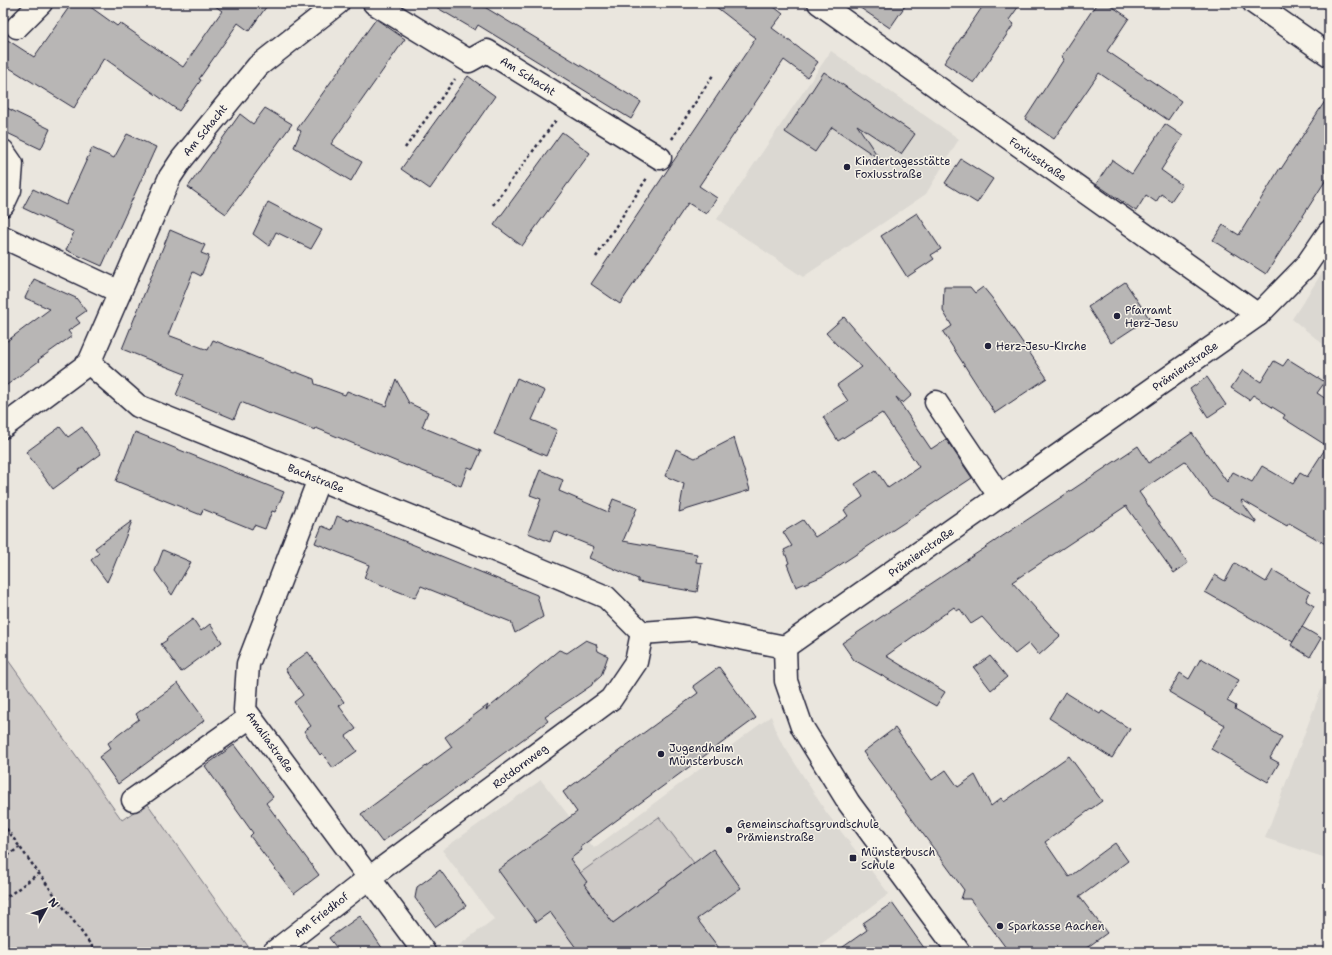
<svg xmlns="http://www.w3.org/2000/svg" width="1332" height="955" font-family="'Shantell Sans',sans-serif">
	<rect width="100%" height="100%" fill="#eae6de"/>
	<filter id="ink" filterUnits="userSpaceOnUse"><feTurbulence type="fractalNoise" baseFrequency=".025" numOctaves="2"/><feDisplacementMap in="SourceGraphic" scale="8" xChannelSelector="R" yChannelSelector="G"/><feConvolveMatrix kernelMatrix="1 2 1 2 8 2 1 2 1" color-interpolation-filters="sRGB"/></filter>
	<g filter="url(#ink)">
		<g fill="#dbd8d2">
			<path d="M831 51 959 139 926 194 803 277 717 219Z"/>
			<path d="M1329 262V349L1292 319Z"/>
			<path d="M1329 669V859L1265 838Z"/>
			<path d="M771 716 779 738 826 812 889 894 810 952H457L454 949 494 919 442 850 541 780 594 848Z"/>
		</g>
		<g fill="#cdc9c6" stroke="#787680">
			<path d="M3 653 122 820 147 803 252 952H3Z"/>
			<path d="M659 817 694 863 613 923 584 884 586 882 580 873Z"/>
		</g>
		<g fill="#b8b6b5" stroke="#22223b">
			<path d="M72 3H85L117 26 120 23 183 67 222 11 211 3H269L249 31 238 23 199 79 201 80 179 111 104 58 74 108 3 64V37L34 57Z"/>
			<path d="M429 3H478L641 102 631 119 478 25 475 30Z"/>
			<path d="M711 3H769L783 14 772 28 818 62 807 77 784 60 699 186 717 198 706 214 688 203 620 304 591 284 756 38Z"/>
			<path d="M853 3H907L890 28Z"/>
			<path d="M985 3H1021L1009 20 1014 24 974 83 944 63Z"/>
			<path d="M1097 3H1107L1129 18 1107 51 1181 101 1168 120 1099 73 1054 139 1025 119 1064 59 1061 57Z"/>
			<path d="M376 19 405 39 331 144 362 162 351 181 294 147 301 131 297 129Z"/>
			<path d="M824 72 915 134 901 154 857 125 879 158H878L832 127 815 152 785 132Z"/>
			<path d="M468 76 495 96 430 189 401 169Z"/>
			<path d="M1329 95V175L1266 274 1213 240 1223 225 1239 235 1280 168 1281 169Z"/>
			<path d="M3 106 50 129 41 149 3 131Z"/>
			<path d="M265 108 292 124 226 214 188 187 240 114 253 124Z"/>
			<path d="M1165 124 1183 136 1161 170 1182 185 1171 201 1161 194 1156 202 1146 195 1136 211 1096 184 1112 160 1132 174Z"/>
			<path d="M562 132 590 153 522 246 494 225Z"/>
			<path d="M127 134 156 147 102 266 66 250 74 232 23 208 33 189 66 205 92 148 114 158Z"/>
			<path d="M961 159 993 179 977 203 945 183Z"/>
			<path d="M268 202 322 230 311 249 276 232 269 246 253 234Z"/>
			<path d="M917 213 941 249 931 255 934 259 907 277 881 236Z"/>
			<path d="M170 230 205 245 201 253 209 256 201 276 193 272 168 335 208 350 213 340 294 373 296 372 314 379 315 384 345 395 347 391 386 406 396 379 409 403 428 412 422 427 481 451 473 469 468 467 461 486 407 465V466L316 428 315 430 269 413V414L241 402 234 419 176 395 185 374 122 349Z"/>
			<path d="M34 279 76 298 86 311 76 318 80 323 68 331 72 336 38 360 39 361 3 388V344L50 309 25 298Z"/>
			<path d="M1125 282 1149 318 1111 343 1088 307Z"/>
			<path d="M944 287H970L975 293 983 287 992 298 1047 378 995 413 943 332 952 326 943 311Z"/>
			<path d="M844 317 912 395 903 403 896 397 931 449 946 439 972 478 823 576 796 587 787 564 789 563 784 550 792 546 783 532 803 520 815 537 848 516 844 510 863 497 855 484 876 470 888 488 919 467 882 413 838 441 823 417 848 401 837 385 862 367 837 345 826 333Z"/>
			<path d="M1288 359 1325 382 1317 393 1329 401V546L1289 523 1287 526 1242 500 1241 501 1257 523 1211 497 1185 461 1139 492 1188 563 1174 573 1126 506 1012 582 1060 636 1039 655 1029 643 1015 654 982 617 971 624 960 609 957 611 954 607 886 656 945 692 936 706 854 660 842 643 1138 446 1149 463 1192 433 1227 482 1233 472 1252 482 1262 466 1293 484 1300 473 1307 477 1327 446 1283 418 1285 415 1253 395 1249 400 1231 388 1243 370 1261 382 1274 361 1283 366Z"/>
			<path d="M1207 377 1226 405 1208 417 1190 389Z"/>
			<path d="M517 378 545 391 532 420 557 430 546 456 494 434Z"/>
			<path d="M60 427 68 437 82 427 101 454 53 489 26 452Z"/>
			<path d="M135 432 284 492 275 512 272 511 265 529 254 525 252 529 203 509 201 515 116 481Z"/>
			<path d="M734 438 750 490 679 512 684 484 665 476 676 449 695 458Z"/>
			<path d="M540 470 563 480 559 491 608 512 613 499 637 508 623 541 697 554 696 562 702 563 697 592 638 582V579L589 558 594 547 554 531 550 542 528 533 541 499 530 495Z"/>
			<path d="M337 516 349 521 350 519 537 595 543 617 515 633 511 622 421 586 415 598 364 578 369 565 315 543 322 526 332 530Z"/>
			<path d="M132 521 112 571 107 582 91 560 99 553 95 548Z"/>
			<path d="M163 550 191 562 172 595 155 571Z"/>
			<path d="M1235 563 1266 582 1273 570 1310 592 1306 601 1314 606 1293 642 1205 592 1215 575 1225 581Z"/>
			<path d="M193 619 201 631 210 624 222 642 181 672 161 644 167 640 166 639Z"/>
			<path d="M1302 627 1321 638 1310 657 1291 645Z"/>
			<path d="M586 640 596 644 598 651 608 656 601 676 592 684V685L545 717 548 721 382 842 361 814 452 747 445 737 488 705 486 710 559 650 567 653Z"/>
			<path d="M308 652 344 702 339 706 356 729 346 736 357 751 333 768 322 753 320 755 304 731 311 726 294 702 303 695 285 669Z"/>
			<path d="M990 656 1007 677 991 690 974 668Z"/>
			<path d="M1201 658 1239 680 1227 701 1236 706 1235 709 1282 737 1270 758 1279 763 1268 782 1211 749 1225 725 1169 692 1180 673 1189 679Z"/>
			<path d="M719 667 756 718 580 847 582 850 570 859 587 882 584 884 613 923 713 849 741 888 697 919 722 952H579L550 912 536 922 498 870 577 812 563 792 698 693 693 686Z"/>
			<path d="M178 683 205 720 118 784 99 757 111 748 108 743 139 719 136 714Z"/>
			<path d="M1065 692 1100 714 1102 711 1130 729 1112 758 1049 718Z"/>
			<path d="M895 728 932 780 946 770 958 787 975 775 991 806 1001 798 1004 802 1069 756 1102 801 1045 842 1069 877 1115 843 1128 861 1081 896H1079L1107 933 1081 952H1009L970 899H961L964 890 863 752Z"/>
			<path d="M234 745 273 797 266 803 319 875 294 894 250 836 253 833 205 766Z"/>
			<path d="M440 870 466 906 436 927 415 898 417 887Z"/>
			<path d="M892 903 927 952H836L867 930 863 923Z"/>
			<path d="M360 916 385 952H340L329 938Z"/>
		</g>
		<g fill="none" stroke-linecap="round" stroke-linejoin="round">
			<g stroke="#22223b" stroke-width="25">
				<g id="minor">
					<path d="M374 3 469 61 487 51 660 158"/>
					<path d="M819 3 1258 315"/>
					<path d="M1254 3 1329 55"/>
					<path d="M17 27 41 3"/>
					<path d="M3 151 12 164 10 190 3 205"/>
					<path d="M3 237 120 292"/>
					<path d="M89 363 138 406 499 552 606 597 642 633"/>
					<path d="M936 402 1000 497"/>
					<path d="M3 427 89 363 170 177 182 159 258 66 338 3"/>
					<path d="M319 479 248 664 245 710 424 952"/>
					<path d="M642 633 695 629 785 647"/>
					<path d="M785 647 1258 315 1305 267 1329 232"/>
					<path d="M785 647 786 681 802 727 849 803 959 952"/>
					<path d="M133 800 250 717"/>
					<path d="M274 952 369 878 611 699 636 662 642 633"/>
				</g>
			</g>
			<g stroke="#22223b" stroke-width="2.5" stroke-dasharray="3 3" stroke-linecap="butt">
				<path d="M672 139 713 75"/>
				<path d="M405 148 455 79"/>
				<path d="M493 205 556 120"/>
				<path d="M596 257 647 178"/>
				<path d="M3 824 96 952"/>
				<path d="M3 859 20 847"/>
				<path d="M3 900 39 873"/>
			</g>
			<use href="#minor" stroke="#f7f3e8" stroke-width="22"/>
		</g>
	</g>
	<g fill="#22223b" stroke="#f7f3e8" stroke-width="1.5">
		<circle cx="847" cy="167" r="4"/>
		<circle cx="1117" cy="316" r="4"/>
		<circle cx="988" cy="346" r="4"/>
		<circle cx="661" cy="754" r="4"/>
		<circle cx="729" cy="830" r="4"/>
		<rect x="849" y="854" width="8" height="8" rx="2"/>
		<circle cx="1000" cy="926" r="4"/>
	</g>
	<g text-anchor="middle" stroke-width="3" stroke-linejoin="round" paint-order="stroke">
		<g font-size="11" fill="#22223b" stroke="#f7f3e8">
			<text transform="translate(528 76) rotate(32)" y="4">Am Schacht</text>
			<text transform="translate(205 130) rotate(-51)" y="4">Am Schacht</text>
			<text transform="translate(1038 159) rotate(35)" y="4">Foxiusstraße</text>
			<text transform="translate(1185 366) rotate(-35)" y="4">Prämienstraße</text>
			<text transform="translate(316 478) rotate(22)" y="4">Bachstraße</text>
			<text transform="translate(921 552) rotate(-35)" y="4">Prämienstraße</text>
			<text transform="translate(270 742) rotate(54)" y="4">Amaliastraße</text>
			<text transform="translate(520 766) rotate(-37)" y="4">Rotdornweg</text>
			<text transform="translate(321 915) rotate(-38)" y="4">Am Friedhof</text>
		</g>
		<g font-size="11" fill="#22223b" stroke="#f7f3e8" text-anchor="start">
			<text x="855" y="165">Kindertagesstätte<tspan x="855" dy="13">Foxiusstraße</tspan></text>
			<text x="1125" y="314">Pfarramt<tspan x="1125" dy="13">Herz-Jesu</tspan></text>
			<text x="996" y="350">Herz-Jesu-Kirche</text>
			<text x="669" y="752">Jugendheim<tspan x="669" dy="13">Münsterbusch</tspan></text>
			<text x="737" y="828">Gemeinschaftsgrundschule<tspan x="737" dy="13">Prämienstraße</tspan></text>
			<text x="861" y="856">Münsterbusch<tspan x="861" dy="13">Schule</tspan></text>
			<text x="1008" y="930">Sparkasse Aachen</text>
		</g>
	</g>
	<rect width="1332" height="955" fill="none" stroke="#f7f3e8" stroke-width="16"/>
	<rect x="8" y="8" width="1316" height="939" fill="none" stroke="#22223b" stroke-width="1.5" filter="url(#ink)"/>
	<g transform="translate(46 909) rotate(50)" stroke="#f7f3e8" stroke-width="3" paint-order="stroke">
	<path d="M0-3L7 15L0 10L-7 15Z" fill="#22223b"/>
	<text y="-6" font-size="11" font-weight="bold" text-anchor="middle" fill="#22223b">N</text>
	</g>
</svg>
